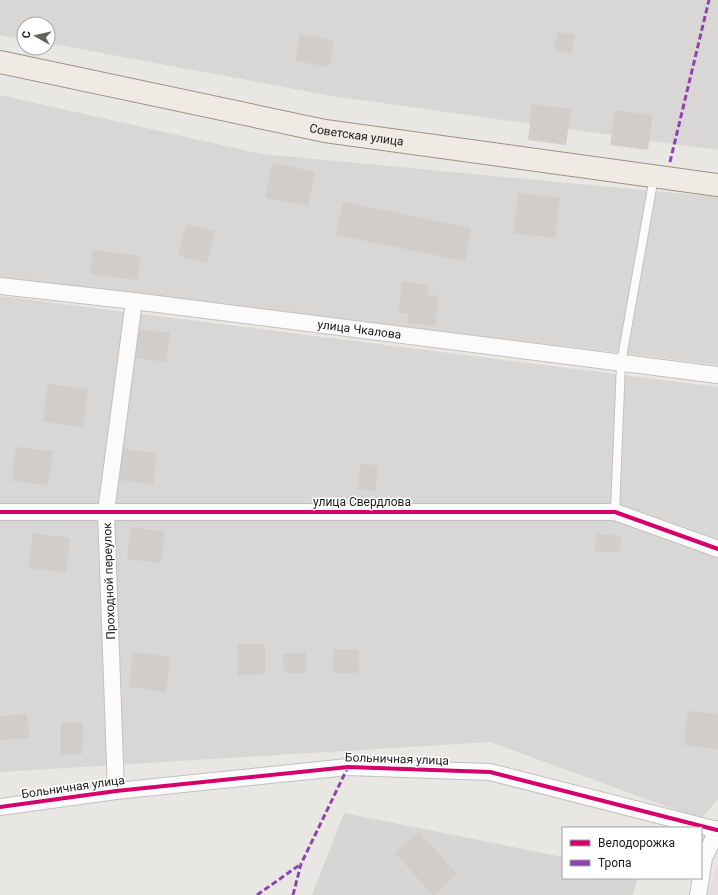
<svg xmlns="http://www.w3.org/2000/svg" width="718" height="895" font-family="Roboto,sans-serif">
	<rect width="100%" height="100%" fill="#e9e7e4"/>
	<g fill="#d8d7d5">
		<path d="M0 0H718V150L332 96 48 43V24H24V39L0 35Z"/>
		<path d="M0 95 262 154 718 197V365L0 277Z"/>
		<path d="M0 296 718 387V799L701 819 490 742 0 772Z"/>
	</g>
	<path fill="#e6dce2" d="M718 860V895H707Z"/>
	<path fill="#d7d6d5" d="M344 813 563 857V878H638L633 895H312Z"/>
	<g fill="#d0cdcb">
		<path d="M558 32 575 35 571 54 554 50Z"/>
		<path d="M300 34 334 40 329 67 295 61Z"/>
		<path d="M532 104 571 109 566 145 528 140Z"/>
		<path d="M615 110 652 115 648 150 610 145Z"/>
		<path d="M272 163 315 172 308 206 265 198Z"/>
		<path d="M518 193 560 198 555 238 513 233Z"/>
		<path d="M343 202 471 228 465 261 336 235Z"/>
		<path d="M186 224 215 231 207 263 178 256Z"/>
		<path d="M93 250 140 256 137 280 90 274Z"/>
		<path d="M402 282 428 285 427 295 439 296 435 326 407 323 408 314 398 313Z"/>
		<path d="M138 329 170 333 166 362 134 358Z"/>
		<path d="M48 384 88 389 83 427 43 422Z"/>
		<path d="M16 447 53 451 48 485 12 481Z"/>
		<path d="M123 449 157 453 153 485 119 480Z"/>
		<path d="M360 464 378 465 375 491 358 489Z"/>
		<path d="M131 527 165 532 161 563 127 559Z"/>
		<path d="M33 533 70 538 66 572 29 568Z"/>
		<path d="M596 534 621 536 620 553 595 551Z"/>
		<path d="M238 644H265V674L238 675Z"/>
		<path d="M334 649 359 650 358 673H333Z"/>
		<path d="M133 652 170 657 166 692 129 687Z"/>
		<path d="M306 653V673H284L283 654Z"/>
		<path d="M688 711 718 714V749L684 745Z"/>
		<path d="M27 714 29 738 0 740V716Z"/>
		<path d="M61 722H83L82 754H61Z"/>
		<path d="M419 832 457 874 434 895H433L395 853Z"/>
	</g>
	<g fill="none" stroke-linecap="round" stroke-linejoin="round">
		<g stroke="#c2c1c0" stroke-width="10">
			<path id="service" d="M615 512 621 363 654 177"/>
		</g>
		<g stroke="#c2c1c0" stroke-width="18">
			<g id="minor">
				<path id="s1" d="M0 286 134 301 718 375"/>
				<path d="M0 512H615L718 549"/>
				<path d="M116 791 106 512 134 301"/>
				<path d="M0 807 116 791 348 767 490 772 717 830"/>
				<path d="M701 877 704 858 718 829"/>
				<path d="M698 895 701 878"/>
			</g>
		</g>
		<g stroke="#9d9383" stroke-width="24">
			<g id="primary">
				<path id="s2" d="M0 62 325 131 718 185"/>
			</g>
		</g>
		<use href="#service" stroke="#fcfbfb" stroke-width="8"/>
		<use href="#minor" stroke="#fcfbfb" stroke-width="16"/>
		<use href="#primary" stroke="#efeae3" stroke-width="22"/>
		<g stroke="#8e44ad" stroke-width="3" stroke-dasharray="6 3" stroke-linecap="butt">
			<path d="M670 162 709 0"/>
			<path d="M257 895 301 864"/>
			<path d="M293 895 301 864 348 767"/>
		</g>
		<g stroke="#fff" stroke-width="6">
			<g id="cycleway">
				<path d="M0 512H615L718 549"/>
				<path d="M0 807 116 791 348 767 490 772 717 830"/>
			</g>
		</g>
		<use href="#cycleway" stroke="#d6006c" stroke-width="4"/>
	</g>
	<g text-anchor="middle" stroke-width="3" stroke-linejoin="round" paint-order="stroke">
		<g font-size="12" fill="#1b1b1b" stroke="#fff">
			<text dy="4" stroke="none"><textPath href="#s2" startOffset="364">Советская улица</textPath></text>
			<text dy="4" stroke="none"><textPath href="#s1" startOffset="362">улица Чкалова</textPath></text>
			<text x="362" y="506">улица Свердлова</text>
			<text transform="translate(109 581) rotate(-92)" y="4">Проходной переулок</text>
			<text transform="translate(397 759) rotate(2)" y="4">Больничная улица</text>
			<text transform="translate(73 787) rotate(-8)" y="4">Больничная улица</text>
		</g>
	</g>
	<rect x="562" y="827" width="140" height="52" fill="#ffffff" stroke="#a4a4a4"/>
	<rect x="570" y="840" width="20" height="6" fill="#d6006c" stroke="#a4a4a4"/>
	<text x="598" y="847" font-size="12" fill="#1b1b1b">Велодорожка</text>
	<rect x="570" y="860" width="20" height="6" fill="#8e44ad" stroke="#a4a4a4"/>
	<text x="598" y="867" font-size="12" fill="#1b1b1b">Тропа</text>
	<g transform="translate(36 36) rotate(278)"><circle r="19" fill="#ffffff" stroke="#a4a4a4"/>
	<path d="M0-3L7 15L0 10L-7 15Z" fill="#636261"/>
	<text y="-6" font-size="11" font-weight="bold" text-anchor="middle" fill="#1b1b1b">С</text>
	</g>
</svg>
